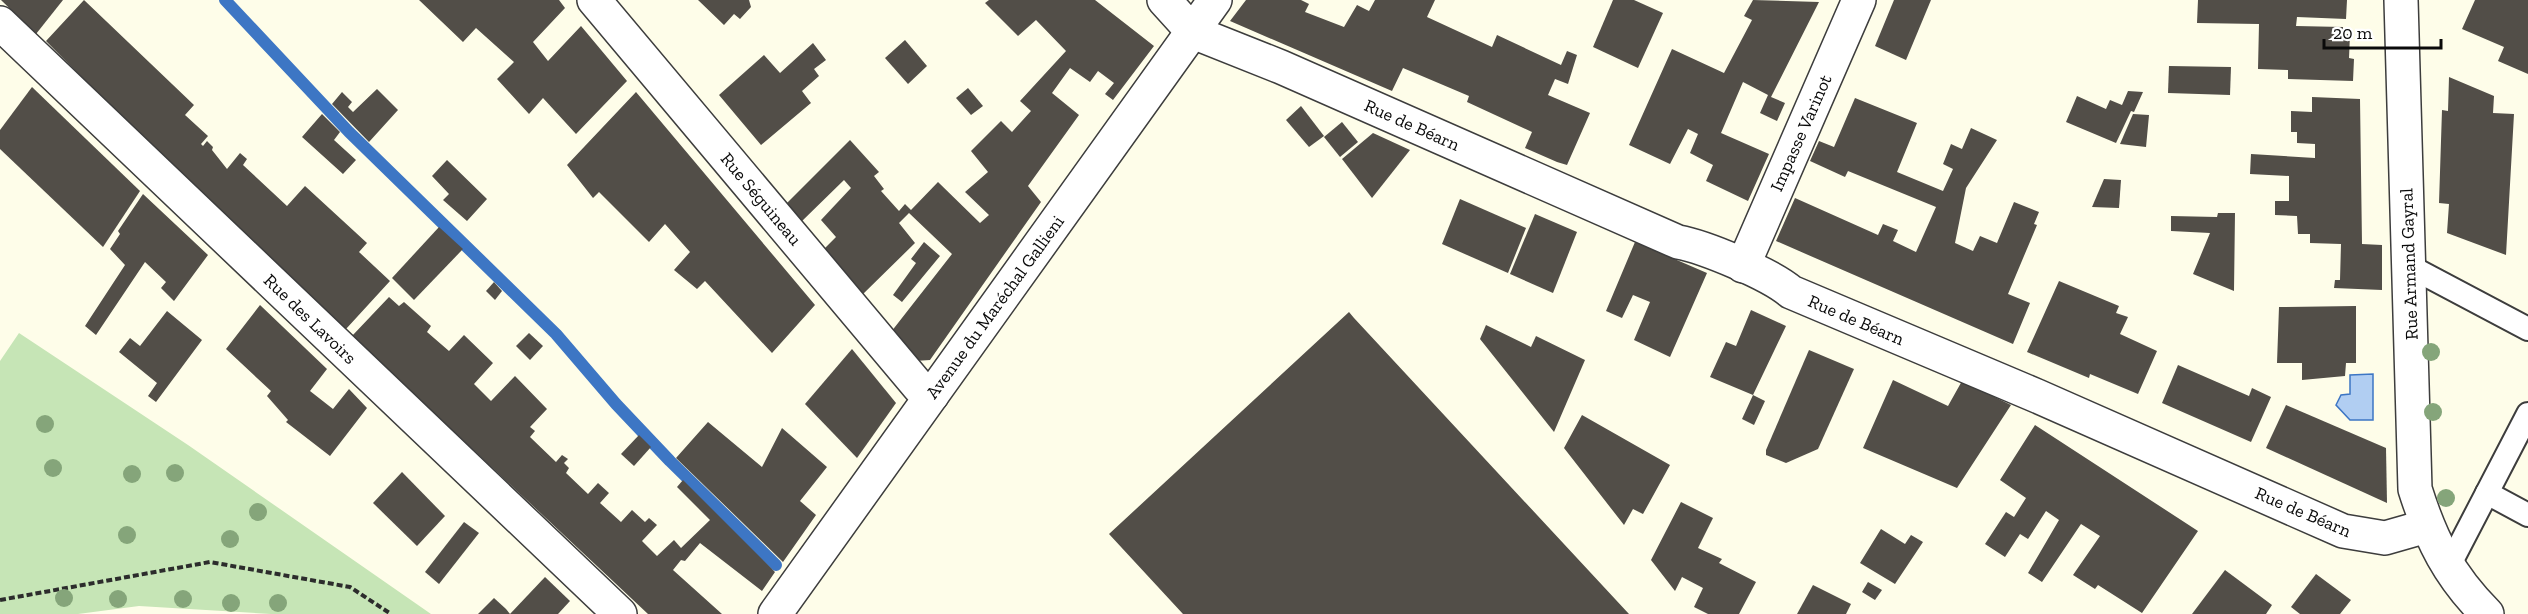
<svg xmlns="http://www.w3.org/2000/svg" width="2528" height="614" font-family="'Zilla Slab',serif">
	<rect width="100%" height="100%" fill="#fefde9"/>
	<path fill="#c6e5b6" d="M19 333 188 445 431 614H271L139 606 78 614H0V361Z"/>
	<path fill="#b1cef2" stroke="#3d76c4" stroke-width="1.5" d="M2373 374V420H2350L2336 405 2341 395 2350 394V375Z"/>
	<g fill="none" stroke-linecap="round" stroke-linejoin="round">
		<path stroke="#3d76c4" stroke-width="12" d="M225 0 349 132 556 334 616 404 670 461 776 565"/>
	</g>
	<g fill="#524e48">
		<path d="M1 0H63L36 34Z"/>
		<path d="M84 0 194 105 185 115 208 136 201 144 203 146 207 141 213 147 212 150 227 169 240 153 247 159 243 165 287 206 305 186 367 243 359 252 390 281 346 329 121 117 46 41Z"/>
		<path d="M419 0H559L565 8 533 42 548 61 581 26 627 81 576 134 543 98 529 114 497 79 514 62 476 28 463 42Z"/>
		<path d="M698 0H749L751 7 740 19 734 14 724 25Z"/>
		<path d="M989 0H1095L1154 46 1113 100 1105 94 1114 83 1098 71 1090 82 1070 68 1052 93 1079 115 1028 186 1041 202 930 360 915 361 891 332 952 254 909 213 899 223 915 243 861 296 823 250 836 237 821 220 851 188 844 180 800 223 785 205 850 140 879 172 874 176 884 189 881 191 899 211 905 204 911 210 938 182 980 223 989 215 965 192 988 172 971 151 1001 121 1012 132 1031 111 1020 101 1066 51 1036 20 1018 36 985 3Z"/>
		<path d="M1246 0H1301L1309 4 1305 12 1344 27 1357 5 1369 11 1375 0H1435L1427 17 1492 47 1497 35 1561 65 1567 51 1577 55 1568 84 1555 79 1548 95 1590 113 1567 165 1557 162 1525 148 1532 132 1467 102 1469 96 1403 68 1392 91 1230 21Z"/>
		<path d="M1613 0H1634L1663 13 1638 68 1593 47Z"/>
		<path d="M1753 0 1819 2 1771 97 1785 103 1777 121 1760 113 1768 95 1743 82 1721 133 1769 154 1748 201 1706 181 1713 165 1690 153 1698 134 1688 129 1670 164 1629 145 1672 49 1724 73 1752 20 1744 16Z"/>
		<path d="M1894 0H1931L1906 60 1875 46Z"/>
		<path d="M2198 0H2347L2346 19 2297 17 2296 26 2343 27V34H2350L2349 58 2354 59 2353 81 2288 79V70L2258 69 2259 24 2197 23Z"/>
		<path d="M2475 0H2528V74L2498 61 2504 47 2462 29Z"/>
		<path d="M905 40 927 66 908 84 885 58Z"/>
		<path d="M813 43 826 60 814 69 819 76 802 91 811 103 761 145 719 95 764 55 780 73Z"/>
		<path d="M2169 66 2231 67 2230 95 2168 93Z"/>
		<path d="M2449 77 2494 96 2493 113 2514 114 2506 255 2447 233 2449 204 2439 203 2442 110 2448 111Z"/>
		<path d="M32 87 140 191 103 247 0 149V130Z"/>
		<path d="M968 88 983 106 971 115 956 98Z"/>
		<path d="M377 89 398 110 369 142 332 104 342 92 352 102 348 107 353 112Z"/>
		<path d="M2128 91 2143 92 2134 112 2131 111 2116 143 2066 122 2077 96 2106 109 2110 100 2122 105Z"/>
		<path d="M636 92 815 305 772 353 705 281 697 289 674 270 690 252 665 224 649 242 599 192 593 198 567 165Z"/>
		<path d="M2312 97 2360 99 2362 244 2382 245V290L2334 288 2335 280H2340L2341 244 2310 243V234H2298L2297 216 2275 215V201H2289V176L2250 174 2251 154 2315 158V144L2297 143V132H2291V111L2312 112Z"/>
		<path d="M1855 98 1917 123 1897 172 1943 191 1953 169 1943 164 1951 144 1962 149 1971 128 1997 140 1966 188 1955 243 1973 251 1980 236 1997 243 2014 202 2039 212 2034 224 2037 225 2008 294 2030 303 2013 344 1776 241 1795 198 1878 235 1883 224 1898 230 1893 241 1916 252 1936 207 1848 171 1845 177 1810 161 1819 141 1834 147Z"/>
		<path d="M1301 106 1324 136 1309 147 1286 120Z"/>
		<path d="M322 114 340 132 334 140 356 160 343 174 302 137Z"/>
		<path d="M2133 114 2149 115 2146 147 2120 144Z"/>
		<path d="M1342 122 1358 142 1340 157 1324 137Z"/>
		<path d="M1373 133 1410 150 1372 198 1342 159Z"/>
		<path d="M447 160 487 199 467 221 443 200 449 194 432 176Z"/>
		<path d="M2104 179 2121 180 2119 208 2092 207Z"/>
		<path d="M143 194 208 255 174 301 161 288 166 282 145 262 96 335 85 326 125 265 110 249 120 234 118 231Z"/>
		<path d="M1460 199 1526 228 1508 273 1442 244Z"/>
		<path d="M2218 213H2235L2234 291 2193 274 2210 233 2171 231V216L2217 217Z"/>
		<path d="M1535 214 1577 232 1553 293 1510 274Z"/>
		<path d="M439 227 463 249 414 300 392 278Z"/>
		<path d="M924 242 940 256 902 302 893 295 916 263 911 259Z"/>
		<path d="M1635 242 1707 273 1670 357 1634 340 1650 302 1633 295 1622 318 1606 311Z"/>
		<path d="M2059 281 2119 306 2116 313 2128 317 2120 334 2157 351 2138 394 2090 374 2089 378 2027 352Z"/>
		<path d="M494 282 502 291 495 300 486 291Z"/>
		<path d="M389 297 399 306 404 302 431 326 427 332 449 351 464 335 493 363 474 384 491 401 515 376 547 409 530 427 535 431 530 437 556 462 562 455 568 459 564 463 569 468 566 473 588 494 598 483 609 493 600 503 621 522 632 510 645 522 649 518 657 525 642 541 657 556 674 540 681 548 710 520 677 487 683 480 775 572 762 591 700 543 685 561 681 560 673 570 722 614H648L352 336Z"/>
		<path d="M260 305 327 369 310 391 333 409 349 389 367 408 330 456 286 422 288 420 267 396 271 391 226 349Z"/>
		<path d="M2356 306V363H2346L2345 376 2302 380V363H2277L2279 307Z"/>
		<path d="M1751 310 1786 326 1753 395 1765 401 1754 425 1742 419 1753 395 1710 377 1726 342 1736 346Z"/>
		<path d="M167 311 202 340 156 402 148 396 157 383 119 352 130 338 140 346Z"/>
		<path d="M1349 312 1354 318 1629 614H1183L1109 534Z"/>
		<path d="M1486 325 1531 347 1536 336 1585 360 1554 432 1480 339Z"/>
		<path d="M529 333 543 346 530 360 516 346Z"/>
		<path d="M852 349 896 403 857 458 805 404Z"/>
		<path d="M1809 350 1854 369 1818 449 1786 463 1766 455V450Z"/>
		<path d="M2178 365 2249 396 2252 388 2271 397 2251 442 2162 403Z"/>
		<path d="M1893 380 1948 406 1962 381 2011 405 1957 488 1863 448Z"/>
		<path d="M2286 405 2386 448 2387 503 2266 448Z"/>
		<path d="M1582 415 1670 465 1643 514 1633 509 1624 525 1564 448Z"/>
		<path d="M708 422 762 467 782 428 827 467 800 501 816 515 783 562 676 458Z"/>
		<path d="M2035 425 2198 531 2142 613 2098 585 2095 589 2073 575 2100 536 2081 524 2042 582 2028 573 2059 520 2046 511 2028 539 2020 534 2005 557 1985 544 2006 512 2014 517 2026 498 2000 480Z"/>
		<path d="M639 435 651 447 634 466 621 454Z"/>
		<path d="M402 472 445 516 417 546 373 503Z"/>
		<path d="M1681 502 1713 518 1698 548 1722 559 1719 563 1756 582 1739 614H1708L1694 607 1703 588 1682 577 1675 591 1651 560Z"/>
		<path d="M464 522 479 533 439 584 425 572Z"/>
		<path d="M1881 529 1905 544 1911 535 1923 542 1895 584 1860 563Z"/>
		<path d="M2225 570 2272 605 2266 614H2192Z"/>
		<path d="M2316 574 2351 600 2340 614H2300L2291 607Z"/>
		<path d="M545 577 570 601 558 614H510Z"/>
		<path d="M1868 582 1882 590 1875 600 1862 592Z"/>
		<path d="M1813 585 1851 604 1846 614H1797Z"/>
		<path d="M494 598 506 609 510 614H478Z"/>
	</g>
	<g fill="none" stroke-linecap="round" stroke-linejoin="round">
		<g stroke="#3d3d3d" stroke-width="26">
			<g id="service">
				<path d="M2409 266 2528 329"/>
				<path d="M2487 493 2528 515"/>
				<path d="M2448 568 2528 414"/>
			</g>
		</g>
		<g stroke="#3d3d3d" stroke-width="36">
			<g id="minor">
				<path d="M594 0 919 387 932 395"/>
				<path d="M1164 0 1193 32 1281 67 1678 242C1705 247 1770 274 1791 292L2037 396 2343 531 2385 538 2427 526"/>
				<path d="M2401 0 2415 489C2431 540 2449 576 2487 614"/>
				<path d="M0 23 620 614"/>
				<path d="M1743 266 1859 0"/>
				<path d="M775 614 1215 0"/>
			</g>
		</g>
		<path stroke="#2c2c2c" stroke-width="4" stroke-dasharray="6 3" stroke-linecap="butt" d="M0 600 210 562 350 587 391 614"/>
		<use href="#service" stroke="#fff" stroke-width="22"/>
		<use href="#minor" stroke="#fff" stroke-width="33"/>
	</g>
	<g fill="#85a57a">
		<circle cx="2431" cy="352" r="9"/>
		<circle cx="2433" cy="412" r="9"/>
		<circle cx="45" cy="424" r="9"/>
		<circle cx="53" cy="468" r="9"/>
		<circle cx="175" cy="473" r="9"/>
		<circle cx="132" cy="474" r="9"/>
		<circle cx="2446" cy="498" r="9"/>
		<circle cx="258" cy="512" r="9"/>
		<circle cx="127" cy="535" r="9"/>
		<circle cx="230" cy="539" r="9"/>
		<circle cx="64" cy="598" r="9"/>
		<circle cx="118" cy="599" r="9"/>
		<circle cx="183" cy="599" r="9"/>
		<circle cx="231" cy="603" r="9"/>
		<circle cx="278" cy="603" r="9"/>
	</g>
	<g text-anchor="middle" stroke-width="6" stroke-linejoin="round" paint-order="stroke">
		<g font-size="18" fill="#0a0a0a" stroke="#fff">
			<text transform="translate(1412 125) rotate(24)" y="6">Rue de Béarn</text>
			<text transform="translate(1801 133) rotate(-66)" y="6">Impasse Varinot</text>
			<text transform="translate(761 199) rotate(50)" y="6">Rue Séguineau</text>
			<text transform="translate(2409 264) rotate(-92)" y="6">Rue Armand Gayral</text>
			<text transform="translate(995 307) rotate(-54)" y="6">Avenue du Maréchal Gallieni</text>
			<text transform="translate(310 319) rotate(44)" y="6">Rue des Lavoirs</text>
			<text transform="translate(1856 320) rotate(23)" y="6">Rue de Béarn</text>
			<text transform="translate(2303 512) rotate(23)" y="6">Rue de Béarn</text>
		</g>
	</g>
	<path d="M2324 39v9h117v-9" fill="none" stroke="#0a0a0a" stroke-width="3"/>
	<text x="2333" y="39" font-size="18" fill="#0a0a0a" stroke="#ffffff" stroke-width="4.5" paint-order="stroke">20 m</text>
</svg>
